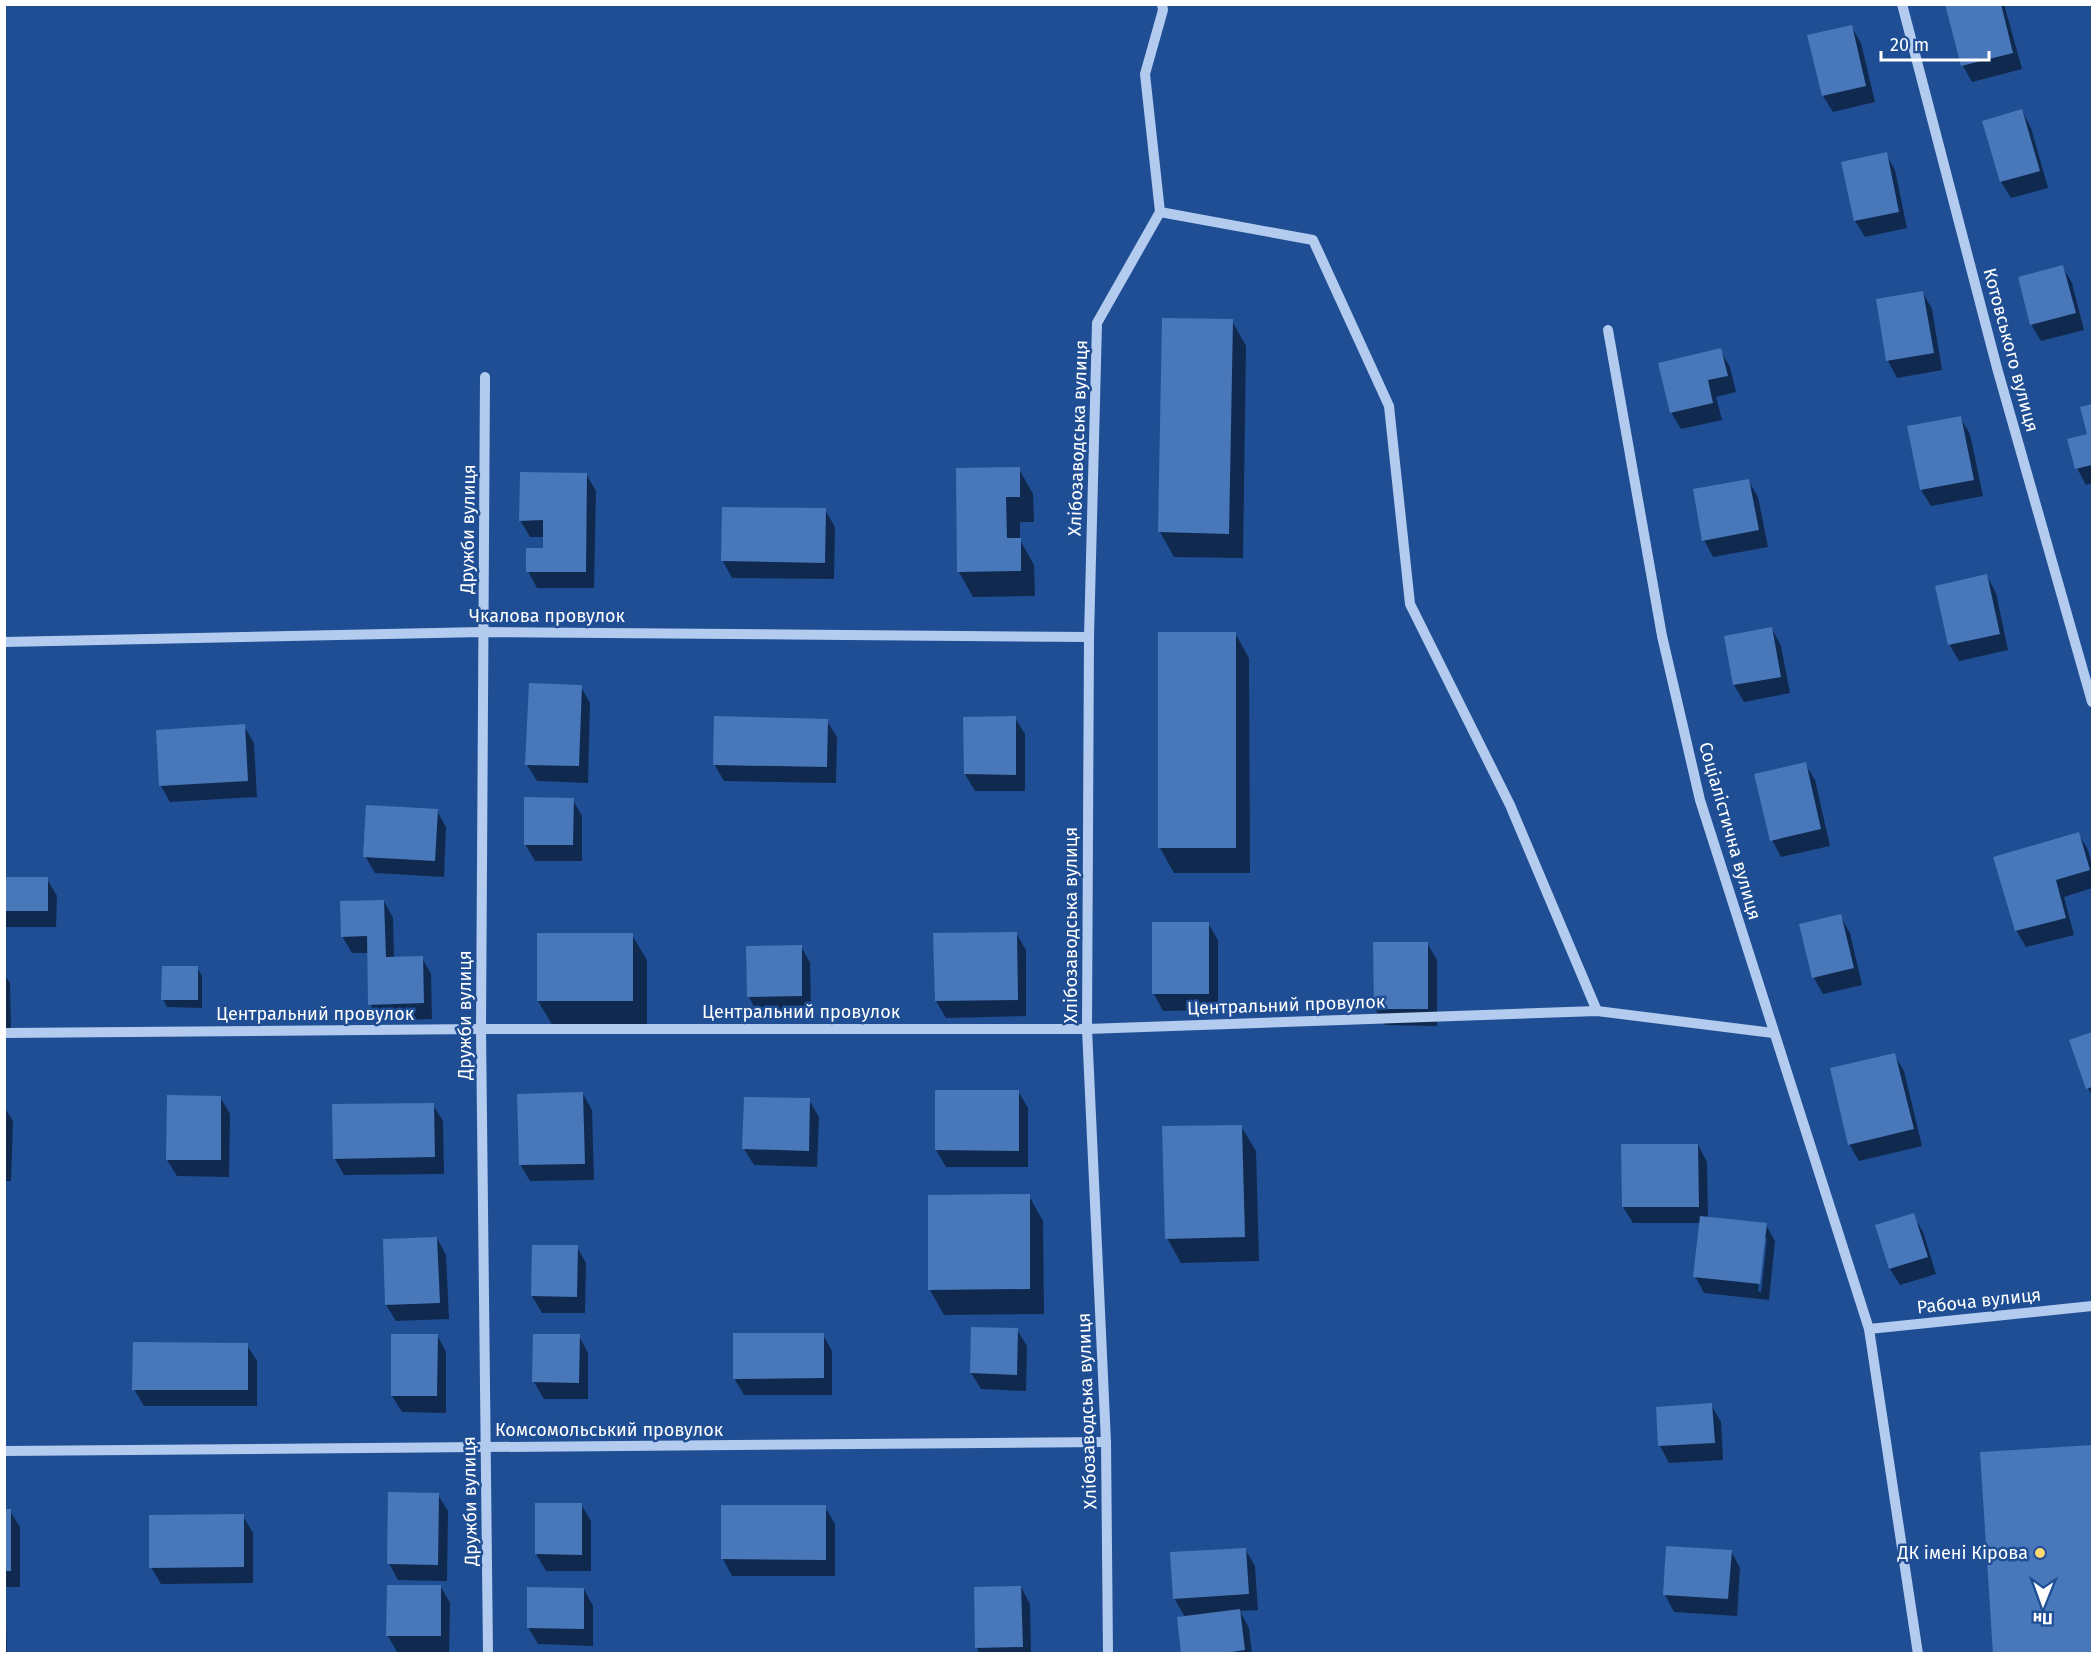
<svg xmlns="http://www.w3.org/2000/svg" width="2097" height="1658" font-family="'Fira Sans',sans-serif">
	<rect width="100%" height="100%" fill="#1f4e94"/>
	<g fill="#0007" fill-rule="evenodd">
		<path d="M1947 4H2004L2022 69 1972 82 1963 66Z"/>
		<path d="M1851 26 1861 43 1875 102 1833 112 1823 96Z"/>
		<path d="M2022 111 2031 128 2048 188 2011 198 2001 182 1984 122Z"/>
		<path d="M1886 154 1895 170 1907 228 1865 237 1855 221Z"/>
		<path d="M2062 266 2072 283 2084 330 2041 341 2031 324Z"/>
		<path d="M1923 293 1932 309 1942 370 1897 378 1888 361 1877 301Z"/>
		<path d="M1232 321 1246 346 1243 558 1174 557 1160 532Z"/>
		<path d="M1720 350 1730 367 1736 392 1716 397 1722 420 1681 429 1671 412Z"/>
		<path d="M2092 405V483L2086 485 2077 468 2089 435 2082 408Z"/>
		<path d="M1960 417 1970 434 1983 496 1931 506 1921 490Z"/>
		<path d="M1019 469 1033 494 1034 522H1020V540L1034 565 1035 596 973 597 959 572Z"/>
		<path d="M586 474 596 491 594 588H537L528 571 545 550V537H530L520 520Z"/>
		<path d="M1748 480 1758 497 1768 547 1713 557 1704 540Z"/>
		<path d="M825 510 835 527 834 579 732 578 723 561Z"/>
		<path d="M1987 576 1996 593 2008 650 1959 661 1949 644Z"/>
		<path d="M1772 629 1781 646 1790 693 1744 702 1734 685 1726 637Z"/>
		<path d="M1235 633 1249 658 1250 873H1174L1160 848Z"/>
		<path d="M581 687 590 703 588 783 537 781 527 765Z"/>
		<path d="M1015 718 1025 734V791H975L965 774Z"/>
		<path d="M827 721 837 737 836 783 724 781 714 764Z"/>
		<path d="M244 726 254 743 257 797 170 802 161 786Z"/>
		<path d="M1805 764 1815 780 1830 846 1781 857 1772 840Z"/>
		<path d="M573 800 582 816V861H535L525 844Z"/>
		<path d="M437 811 446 827 444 877 375 873 365 856Z"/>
		<path d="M2078 833 2088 850 2092 865V888L2064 897 2074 935 2026 947 2016 930Z"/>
		<path d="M4 879H47L57 896 56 927H4Z"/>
		<path d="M384 901 393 918 394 958H422L431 974 432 1019 380 1021 370 1004 369 953H352L342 936Z"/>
		<path d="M1840 916 1850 933 1862 985 1823 994 1814 978Z"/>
		<path d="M1208 923 1218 940V1010L1163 1011 1154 994Z"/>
		<path d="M1016 933 1026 950V1016L946 1018 936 1001Z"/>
		<path d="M632 935 647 960V1026H553L538 1001Z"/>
		<path d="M1427 943 1437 960V1026L1385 1025 1375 1009Z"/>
		<path d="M801 946 810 963 811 1012 758 1014 749 997 748 947Z"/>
		<path d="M197 968 202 976V1008L167 1007 163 999Z"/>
		<path d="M4 974 10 983 11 1029H4Z"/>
		<path d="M2092 1033V1096L2088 1088 2071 1041Z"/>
		<path d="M1894 1055 1904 1071 1922 1146 1859 1161 1849 1144Z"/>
		<path d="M936 1091H1018L1028 1108V1167H946L936 1150Z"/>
		<path d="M583 1094 592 1110 594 1180 530 1181 520 1164Z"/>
		<path d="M220 1097 230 1114 229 1177 177 1176 167 1160Z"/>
		<path d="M809 1100 819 1117 817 1167 754 1165 744 1149Z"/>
		<path d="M433 1105 443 1121 444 1174 344 1175 335 1159Z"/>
		<path d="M4 1107 13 1121 11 1181H4Z"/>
		<path d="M1241 1126 1256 1151 1259 1261 1181 1263 1167 1238Z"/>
		<path d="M1698 1145 1707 1162 1708 1219 1766 1225 1775 1241 1769 1300 1704 1293 1695 1276 1700 1223H1633L1623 1207ZM1764 1238H1767L1761 1292 1758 1291Z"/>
		<path d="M1029 1196 1043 1221 1044 1314 944 1315 930 1290Z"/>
		<path d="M1913 1215 1923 1232 1936 1274 1900 1285 1890 1269 1877 1226Z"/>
		<path d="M437 1238 446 1255 449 1319 396 1321 386 1305Z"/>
		<path d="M577 1247 586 1263 585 1313H542L532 1296Z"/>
		<path d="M4 1265 6 1327H4Z"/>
		<path d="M1017 1330 1027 1346 1026 1391 981 1389 971 1373Z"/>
		<path d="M437 1335 446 1352V1413L402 1412 392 1396Z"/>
		<path d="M823 1335 832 1351V1395H744L734 1378Z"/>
		<path d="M579 1336 588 1353V1399H544L534 1382Z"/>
		<path d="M247 1345 257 1361V1406H144L134 1389Z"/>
		<path d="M1711 1405 1721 1422 1723 1460 1669 1463 1660 1446 1658 1408Z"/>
		<path d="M2092 1446V1654H1995L1982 1453Z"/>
		<path d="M438 1495 448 1511 447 1581 398 1580 389 1563Z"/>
		<path d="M581 1504 591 1521V1571H546L536 1554Z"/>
		<path d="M723 1507H825L835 1524V1576H732L723 1559Z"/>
		<path d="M4 1511H10L20 1527V1587H4Z"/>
		<path d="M243 1516 253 1533V1583L161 1584 151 1567Z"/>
		<path d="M1245 1549 1255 1566 1258 1610 1240 1611 1249 1628 1252 1654H1183L1185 1617 1174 1598Z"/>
		<path d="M1731 1551 1740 1568 1737 1616 1674 1612 1665 1595Z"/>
		<path d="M441 1587 450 1603 449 1653 397 1652 388 1636Z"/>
		<path d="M1021 1587 1030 1604 1031 1654H980L977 1648Z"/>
		<path d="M584 1589 593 1606V1646L538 1644 528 1627Z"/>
		<path d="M4 1618 6 1620 7 1654H4Z"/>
	</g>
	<g fill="#4877ba">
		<path d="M1945 4H2001L2013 53 1961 66Z"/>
		<path d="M1852 25 1866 86 1822 96 1807 35Z"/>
		<path d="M2022 109 2040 171 2000 182 1982 121Z"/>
		<path d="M1887 152 1899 212 1854 221 1841 162Z"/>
		<path d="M2063 265 2076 313 2030 325 2018 277Z"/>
		<path d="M1923 291 1934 353 1886 361 1876 299Z"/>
		<path d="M1162 318 1233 319 1229 534 1158 532Z"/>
		<path d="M1721 348 1728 376 1708 380 1713 403 1670 413 1658 363Z"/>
		<path d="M2092 404V465L2075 469 2067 439 2087 434 2080 407Z"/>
		<path d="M1961 416 1974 480 1920 490 1907 426Z"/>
		<path d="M1020 467V497H1006L1007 538H1021V571L957 572 956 468Z"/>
		<path d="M520 472 587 473 586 572H526V548H543V520L519 521Z"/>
		<path d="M1749 479 1759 530 1702 541 1693 489Z"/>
		<path d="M722 507 826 508 825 563 721 561Z"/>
		<path d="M1987 574 2000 634 1948 645 1935 586Z"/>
		<path d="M1772 627 1781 677 1733 685 1724 636Z"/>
		<rect x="1158" y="632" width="78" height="216"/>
		<path d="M529 683 582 685 579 766 525 765Z"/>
		<path d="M714 716 828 719 827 767 713 765Z"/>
		<path d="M1016 716V775L964 774 963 717Z"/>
		<path d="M245 724 248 781 159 786 156 730Z"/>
		<path d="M1806 762 1821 829 1770 841 1754 774Z"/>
		<path d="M524 797 574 798 573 845H524Z"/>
		<path d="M366 805 438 809 435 861 363 857Z"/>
		<path d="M2079 832 2090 870 2056 880 2066 918 2015 931 1993 857Z"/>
		<rect x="4" y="877" width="44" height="34"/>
		<path d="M384 900 386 957 423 956 424 1003 368 1005 367 936 341 937 340 901Z"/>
		<path d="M1841 914 1854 968 1812 978 1799 924Z"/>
		<rect x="1152" y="922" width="57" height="72"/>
		<path d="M1017 932 1018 1000 935 1001 933 933Z"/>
		<rect x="537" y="933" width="96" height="68"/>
		<path d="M1373 942H1428V1009H1374Z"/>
		<path d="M802 945V996L747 997 746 946Z"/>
		<path d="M162 966H198V1000H161Z"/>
		<path d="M2092 1032V1087L2086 1089 2069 1040Z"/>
		<path d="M1895 1053 1914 1129 1848 1145 1830 1068Z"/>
		<path d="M935 1090H1019V1151L935 1150Z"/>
		<path d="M583 1092 585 1164 519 1165 517 1094Z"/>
		<path d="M167 1095 221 1096V1160H166Z"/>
		<path d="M744 1097 810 1098 809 1151 742 1149Z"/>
		<path d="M434 1103 435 1157 333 1159 332 1104Z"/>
		<path d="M1242 1125 1245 1237 1165 1239 1162 1126Z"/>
		<path d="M1621 1144H1698L1699 1207H1622Z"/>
		<path d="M1030 1194V1289L928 1290V1195Z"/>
		<path d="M1914 1213 1928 1257 1889 1269 1875 1225Z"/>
		<path d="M1700 1216 1767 1223 1760 1284 1693 1277Z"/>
		<path d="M437 1237 440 1303 385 1305 383 1239Z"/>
		<path d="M532 1245H578L577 1297 531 1296Z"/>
		<path d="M971 1327 1018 1328 1017 1375 970 1373Z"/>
		<path d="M733 1333H824V1378L733 1379Z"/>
		<path d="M391 1334H438L437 1396H391Z"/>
		<path d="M533 1334H580L579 1383 532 1382Z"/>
		<path d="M133 1342 248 1343V1390H132Z"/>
		<path d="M1712 1403 1715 1443 1658 1446 1656 1407Z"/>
		<path d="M2092 1445V1654H1993L1980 1452Z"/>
		<path d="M388 1492 439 1493 438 1565 387 1564Z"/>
		<path d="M535 1503H582V1555L535 1554Z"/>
		<path d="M721 1505H826V1560L721 1559Z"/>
		<rect x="4" y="1509" width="7" height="62"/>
		<path d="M244 1514V1567L149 1568V1515Z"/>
		<path d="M1666 1546 1732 1550 1728 1599 1663 1595Z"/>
		<path d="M1246 1548 1249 1594 1173 1599 1170 1552Z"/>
		<path d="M387 1585H441V1636H386Z"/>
		<path d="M1021 1586 1023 1647 975 1648 974 1587Z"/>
		<path d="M527 1587 584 1588V1629L527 1628Z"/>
		<path d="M1240 1609 1245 1650 1218 1654H1181L1177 1617Z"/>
	</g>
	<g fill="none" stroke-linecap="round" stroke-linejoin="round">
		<g stroke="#b2cbee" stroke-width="10">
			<path d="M1902 4 1997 368 2092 702"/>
			<path d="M1160 212 1313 240 1389 406 1410 604 1510 805 1597 1011"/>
			<path d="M1160 212 1145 74 1163 10 1162 4"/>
			<path d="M1608 330 1662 636 1700 800 1869 1329 1918 1654"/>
			<path d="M485 377 481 1029 488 1654"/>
			<path d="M4 642 483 632 1089 637"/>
			<path d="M4 1033 481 1029H1087L1597 1011 1773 1033"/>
			<path d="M1869 1329 2092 1306"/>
			<path d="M4 1451 1106 1442"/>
			<path d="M1108 1654 1106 1442 1087 1029 1089 637 1097 323 1160 212"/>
		</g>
	</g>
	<circle fill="#fcd972" stroke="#1f4e94" stroke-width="2" cx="2040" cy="1553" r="6"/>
	<g text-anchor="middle" stroke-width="5" stroke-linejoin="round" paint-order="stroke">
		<g font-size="18" fill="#fff" stroke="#1f4e94">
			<text transform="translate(2011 350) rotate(75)" y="6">Котовського вулиця</text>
			<text transform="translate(1078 438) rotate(-88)" y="6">Хлібозаводська вулиця</text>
			<text transform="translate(468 529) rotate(-89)" y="6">Дружби вулиця</text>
			<text x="547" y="622">Чкалова провулок</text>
			<text transform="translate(1730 831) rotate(74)" y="6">Соціалістична вулиця</text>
			<text transform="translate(1071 925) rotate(-90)" y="6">Хлібозаводська вулиця</text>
			<text transform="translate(1286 1005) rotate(-2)" y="6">Центральний провулок</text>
			<text x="801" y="1018">Центральний провулок</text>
			<text x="315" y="1020">Центральний провулок</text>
			<text transform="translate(465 1015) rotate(-90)" y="6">Дружби вулиця</text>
			<text transform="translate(1979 1301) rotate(-6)" y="6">Рабоча вулиця</text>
			<text transform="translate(1087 1411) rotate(-92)" y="6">Хлібозаводська вулиця</text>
			<text x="609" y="1436">Комсомольський провулок</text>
			<text transform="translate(470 1501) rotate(-91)" y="6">Дружби вулиця</text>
		</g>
		<g font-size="18" fill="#fff" stroke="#1f4e94" text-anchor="end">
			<text x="2028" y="1559">ДК імені Кірова</text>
		</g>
	</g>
	<rect width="2097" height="1658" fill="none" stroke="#ffffff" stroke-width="12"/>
	<g transform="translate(2043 1604) rotate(181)" stroke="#1f4e94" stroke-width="4.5" paint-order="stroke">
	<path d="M0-4.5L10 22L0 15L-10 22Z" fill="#ffffff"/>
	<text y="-9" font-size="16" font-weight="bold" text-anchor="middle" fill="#ffffff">Пн</text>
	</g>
	<path d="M1881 51v9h108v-9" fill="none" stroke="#ffffff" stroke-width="3"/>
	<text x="1890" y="51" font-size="18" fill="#ffffff" stroke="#1f4e94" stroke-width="4.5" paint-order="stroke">20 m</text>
</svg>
